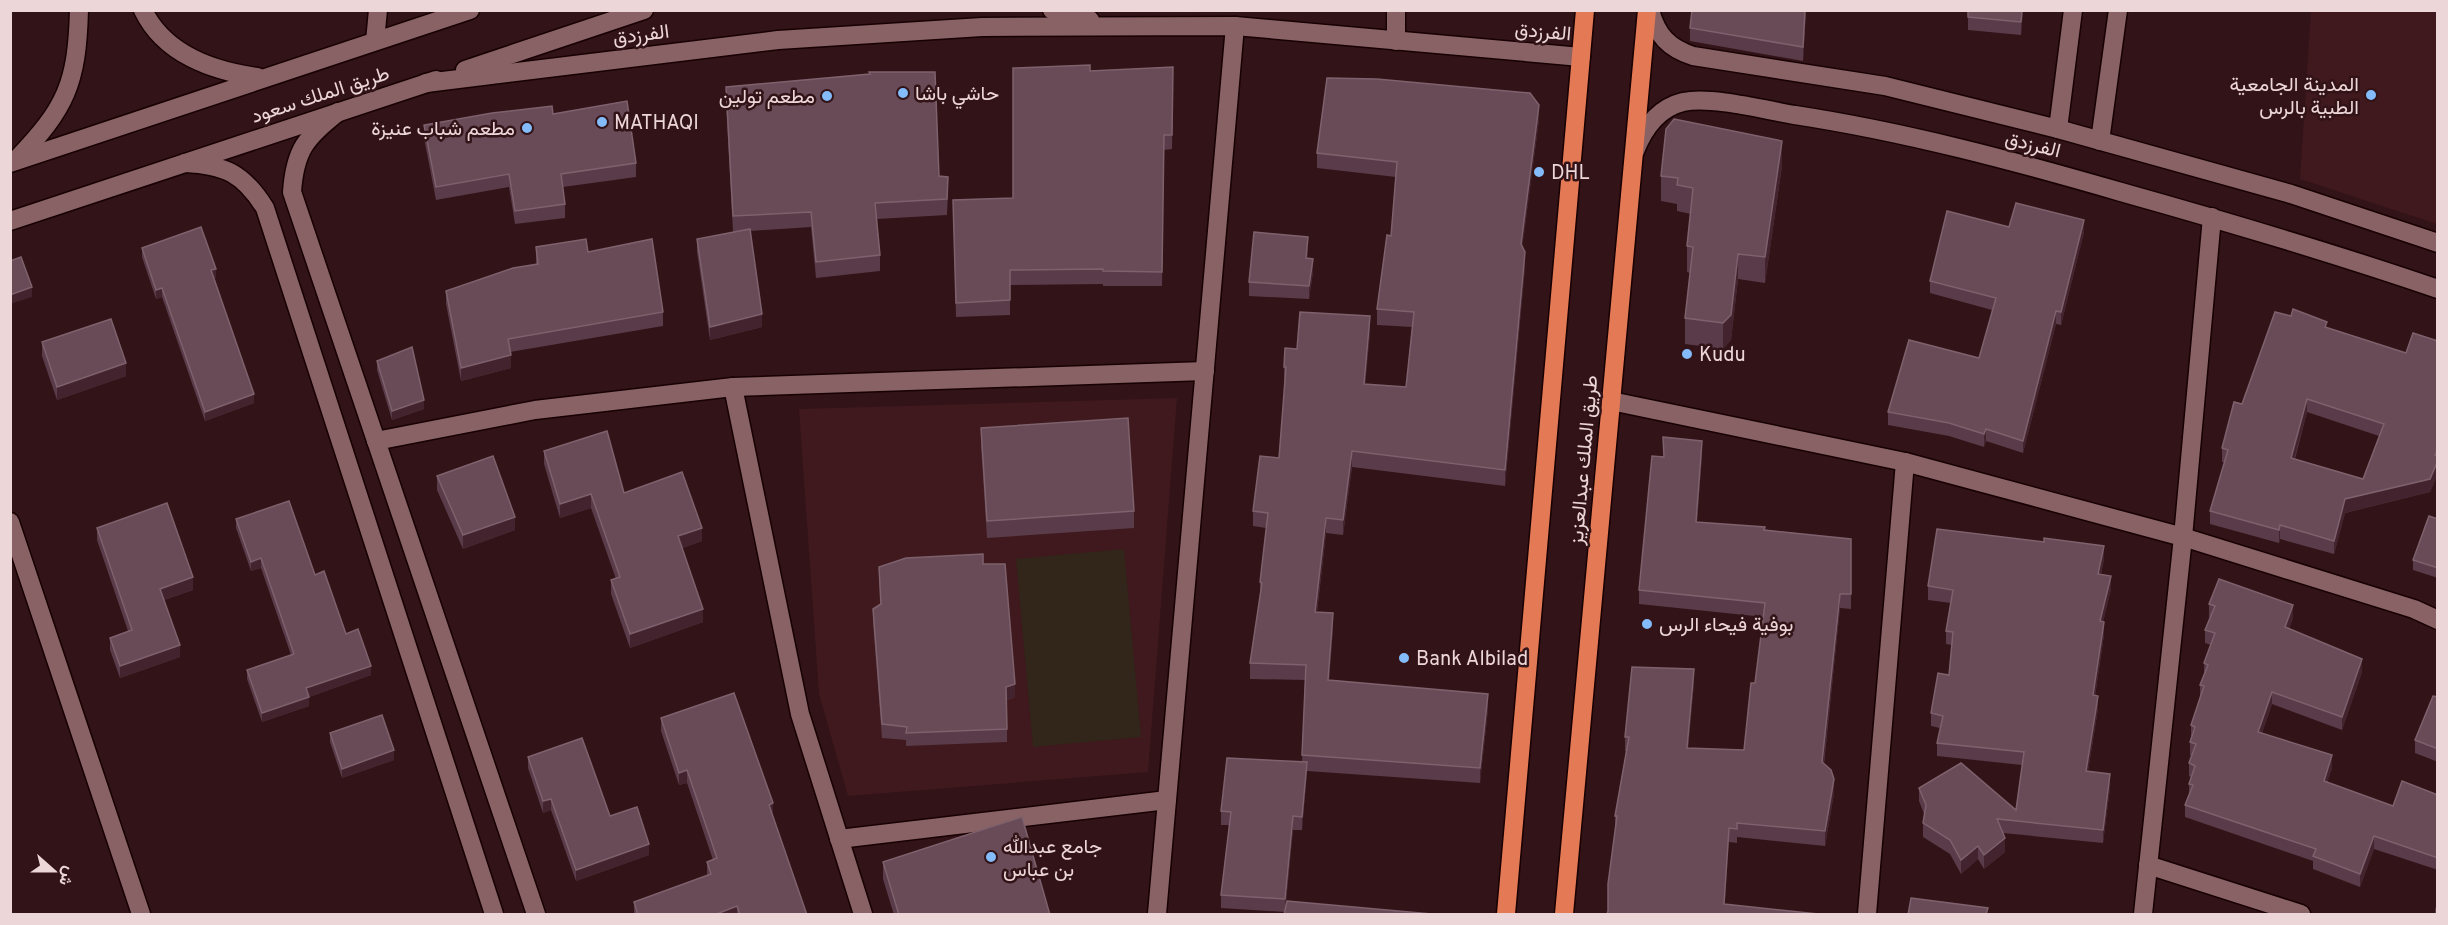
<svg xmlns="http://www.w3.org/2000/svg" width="2448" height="925" font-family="Overpass,Vazirmatn,sans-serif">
	<rect width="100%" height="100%" fill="#321317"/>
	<g fill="#3f191d">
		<path d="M2311 11H2437V224L2300 179Z"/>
		<path d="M1177 398 1148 772 848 796 819 694 799 409Z"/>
	</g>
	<path fill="#322519" d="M1124 549 1141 737 1033 747 1016 559Z"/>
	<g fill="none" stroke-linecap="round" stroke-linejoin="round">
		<g stroke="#180103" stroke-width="21">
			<g id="minor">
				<path d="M143 10C164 54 213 71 257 77"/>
				<path d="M1052 10 1090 20"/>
				<path d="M1396 10V41"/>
				<path d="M1650 10C1657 36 1669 48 1693 56L1885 86 2058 129 2291 194 2438 243"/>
				<path d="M375 41 378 10"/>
				<path d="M465 70 644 10"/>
				<path d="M426 83 778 40 982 27 1235 26 1581 57"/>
				<path d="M338 112C306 138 295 149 292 192L536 914"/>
				<path d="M2058 129 2073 10"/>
				<path d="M2100 141 2118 10"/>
				<path d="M1635 151C1644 128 1658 108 1683 102 1712 96 1765 110 1795 115 1906 132 2014 161 2121 192 2228 222 2333 253 2438 289"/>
				<path d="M16 160C66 108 77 84 79 10"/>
				<path d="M10 163 470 10"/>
				<path d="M185 163C225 165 243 173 265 208L494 914"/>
				<path d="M10 221 436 80"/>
				<path d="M733 387 800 714 863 914"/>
				<path d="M1611 401 1905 462 2183 537 2414 609 2438 620"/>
				<path d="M376 441 535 410 733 387 1205 371"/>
				<path d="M10 522 141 914"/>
				<path d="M839 839 1167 800"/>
				<path d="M2148 865 2301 914"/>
				<path d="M1157 914 1235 26"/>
				<path d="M1867 914 1905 462"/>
				<path d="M2143 914 2183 537 2212 217"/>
			</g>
		</g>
		<g stroke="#180103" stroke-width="21">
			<g id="highway">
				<path d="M1506 914 1585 10"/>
				<path d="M1564 914 1647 10"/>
			</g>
		</g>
		<use href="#minor" stroke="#886264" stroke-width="18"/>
		<use href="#highway" stroke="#e47955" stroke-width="18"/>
	</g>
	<g fill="#593b49" fill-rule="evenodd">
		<path d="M1806 10 1803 61 1690 41V28Z"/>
		<path d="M1968 10H2023L2021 35 1968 30Z"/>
		<path d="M1090 71 1173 82 1172 149 1164 150 1162 286H1103V284L1010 285V315L956 317 953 200 1013 198Z"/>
		<path d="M726 87 939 176 948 192 947 215 877 219 880 255V271L816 278 811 227 750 231 762 327 710 340 697 252V239L740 231 733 232 726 103Z"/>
		<path d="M553 114 636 163V177L563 187 565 204V218L515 224 509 187 436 200 424 138V125Z"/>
		<path d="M1539 120 1522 247 1525 267 1505 486 1352 467 1343 535 1326 533 1317 613 1333 629 1329 680 1488 709 1480 783 1307 771 1302 830H1293L1285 912 1221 908V895L1229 825H1221V811L1302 762 1305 680 1250 679V663L1260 597V582L1266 528 1253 526V511L1279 458 1285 382H1284V367L1297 349 1370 332 1365 384 1406 387 1412 327 1377 325V309L1391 236 1396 177 1317 168V153Z"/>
		<path d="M1782 166 1765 283 1738 279 1731 340 1723 349 1685 344V318L1690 273 1687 272V246L1691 214 1677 211V204L1661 201V176Z"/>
		<path d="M2009 227 2084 232 2061 325 2056 324 2023 453 1986 441 1984 447 1949 436 1888 425V412L1979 358 1992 310 1930 293V281Z"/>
		<path d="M536 247 588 252 663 312V326L510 352 511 368 461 381 446 304V291L536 264Z"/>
		<path d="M142 248 216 278H214L254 403 205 421 162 297 156 299 142 257Z"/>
		<path d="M1308 250 1307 258 1313 272 1309 299 1249 296V282Z"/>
		<path d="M2291 316 2406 353 2438 341V473L2430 492 2345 513 2334 554 2280 539 2279 543 2210 524V511L2225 462H2222V448L2242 404ZM2307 412 2379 436 2363 479 2295 459Z"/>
		<path d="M42 342 126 376 57 400 42 356Z"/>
		<path d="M377 361 424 409 392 420 377 370Z"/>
		<path d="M981 428 1134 511V528L987 538 981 445Z"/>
		<path d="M544 451 624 493 702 541 682 548 703 622 630 648 611 594V580L616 579 591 508 560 518 544 464Z"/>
		<path d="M1702 455 1697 522 1851 539V609L1840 608 1824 764 1834 793 1825 846 1737 837V843L1729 842 1608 912 1615 829V816L1626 751H1625V737L1694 683 1688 748 1744 750 1755 683 1764 617 1639 604V590L1663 457Z"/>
		<path d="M437 476 515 530 463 549 437 490Z"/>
		<path d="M236 519 315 575 346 634 371 675 309 697V706L262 722 247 679V670L291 655 261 568 251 571 236 528Z"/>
		<path d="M2438 519V578L2413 570V560Z"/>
		<path d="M97 528 193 590 164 600 180 657 120 678 110 650V638L128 631 97 540Z"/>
		<path d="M2104 559 2101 574 2111 589 2103 622 2104 635 2095 696 2098 709 2088 771 2110 787 2103 843 2003 833 2005 852 1984 869 1978 859 1961 874 1950 854 1923 837V823L1924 814 1919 801V788L2016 810 2022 765 1937 756V743L1940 728 1931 726V713L1949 675 1952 645 1946 644V631L1951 603 1928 600V586Z"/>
		<path d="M983 564 1015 697 1007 700V742L906 746V740L882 738 873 622V609L880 604 879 567Z"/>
		<path d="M2209 604 2293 618 2289 629 2362 672 2342 730 2272 704 2262 733 2332 768 2327 782 2393 806 2438 795V870L2374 849 2360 887 2313 869V861L2185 817V805L2189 795V784L2191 777 2189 776V763L2192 756 2190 755V742L2191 738V725L2200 697V685L2204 675V663L2211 645 2205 643V630L2211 618 2209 617Z"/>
		<path d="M2438 697V762L2415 753V740Z"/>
		<path d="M661 718 773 816 807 915H634V902L707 875V862L713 860 687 783 679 785 661 731Z"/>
		<path d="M330 733 394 760 342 778 330 742Z"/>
		<path d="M528 757 610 816 649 855 576 881 551 810 543 813 528 768Z"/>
		<path d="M883 862 1050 915H894L883 879Z"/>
		<path d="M2438 902V915H2435V909Z"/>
	</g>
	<g fill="#43242e">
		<path d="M1805 10H1806L1803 61V47Z"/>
		<path d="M2022 10H2023L2021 35V22Z"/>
		<path d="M1539 105V120L1521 259V244Z"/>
		<path d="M1782 141V166L1765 283V257Z"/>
		<path d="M2084 220V232L2061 325V312Z"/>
		<path d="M1308 237V250L1306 271V258Z"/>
		<path d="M1525 252V267L1505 486V470Z"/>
		<path d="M1738 254V279L1731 340 1723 349V323Z"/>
		<path d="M1313 259V272L1309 299V286Z"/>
		<path d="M216 269V278L211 279V270Z"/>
		<path d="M32 287V297L10 304V295Z"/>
		<path d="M162 288V297L156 299V290Z"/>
		<path d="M2056 311V324L2023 453V441Z"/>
		<path d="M762 314V327L710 340V327Z"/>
		<path d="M1370 316V332L1364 400V384Z"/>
		<path d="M511 355V368L461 381V368Z"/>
		<path d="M126 363V376L57 400V387Z"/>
		<path d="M254 394V403L205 421V412Z"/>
		<path d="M2307 399V412L2291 471V458Z"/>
		<path d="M424 400V409L392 420V411Z"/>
		<path d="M1986 429V441L1984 447V434Z"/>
		<path d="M1702 441V455L1696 537V522Z"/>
		<path d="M2438 449V473L2430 492 2345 513 2334 554V541L2345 499 2435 455Z"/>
		<path d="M1352 451V467L1343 535V520Z"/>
		<path d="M591 494V508L560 518V504Z"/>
		<path d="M515 517V530L463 549V535Z"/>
		<path d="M1326 518V533L1315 628V612Z"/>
		<path d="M2280 525V539L2279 543V530Z"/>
		<path d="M702 528V541L678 550V536Z"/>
		<path d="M2104 546V559L2098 587V574Z"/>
		<path d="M261 558V568L251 571V562Z"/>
		<path d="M2111 576V589L2100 635V621Z"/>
		<path d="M193 577V590L160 601V589Z"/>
		<path d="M1840 594V608L1822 777V762Z"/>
		<path d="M2293 605V618L2285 640V627Z"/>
		<path d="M703 609V622L630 648V634Z"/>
		<path d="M1333 613V629L1328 695V680Z"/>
		<path d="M2104 622V635L2093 709V695Z"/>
		<path d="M180 645V657L120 678V666Z"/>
		<path d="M2362 659V672L2342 730V717Z"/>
		<path d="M371 666V675L309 697V706L262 722V713L306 688Z"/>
		<path d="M1694 669V683L1687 762V748Z"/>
		<path d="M1015 684V697L1006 700V687Z"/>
		<path d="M2272 692V704L2258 745V732Z"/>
		<path d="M1488 694V709L1480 783V768Z"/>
		<path d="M2098 696V709L2086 784V771Z"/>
		<path d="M394 750V760L342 778V769Z"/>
		<path d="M2332 755V768L2324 794V781Z"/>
		<path d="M1307 762V775L1302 830V817Z"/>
		<path d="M687 770V783L679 785V773Z"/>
		<path d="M2110 774V787L2103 843V830Z"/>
		<path d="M1834 779V793L1825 846V831Z"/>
		<path d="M551 799V810L543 813V801Z"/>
		<path d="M773 803V816L769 805Z"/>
		<path d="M1293 816V830L1285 912V899Z"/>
		<path d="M1729 828V842L1724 915V904Z"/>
		<path d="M2374 836V849L2360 887V874Z"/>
		<path d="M2005 838V852L1984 869V855Z"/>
		<path d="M649 844V855L576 881V870Z"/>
		<path d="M1978 846V859L1961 874V860Z"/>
		<path d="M737 906V915H714Z"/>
	</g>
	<g fill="#694b58" stroke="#7d616c" stroke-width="1.5" fill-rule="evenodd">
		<path d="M1692 10H1805L1803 47 1690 28Z"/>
		<path d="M1968 10H2022L2021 22 1968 17Z"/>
		<path d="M1090 65V71L1173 67 1172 135H1164L1162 272 1103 271V269L1010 270V300L956 303 953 200 1013 198V68Z"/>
		<path d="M869 72H935L939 176 948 177 947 199 875 203 880 255 816 262 811 212 733 216 726 87 870 74Z"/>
		<path d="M1327 78 1377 79 1530 93 1539 105 1521 244 1525 252 1505 470 1352 451 1343 520 1326 518 1315 612 1333 613 1328 680 1488 694 1480 768 1302 755 1306 665 1250 663 1262 583 1260 582 1268 513 1253 511 1260 456 1279 458 1286 367H1284L1285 348 1297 349 1300 312 1370 316 1364 384 1406 387 1414 312 1377 309 1387 235 1391 236 1397 162 1317 153Z"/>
		<path d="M627 101 636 163 561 174 565 204 515 211 509 174 436 187 424 125 492 113 552 106 553 114Z"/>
		<path d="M1674 119 1782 141 1765 257 1738 254 1731 315 1723 323 1685 318 1693 247 1687 246 1693 188 1677 185 1678 178 1661 176 1666 129Z"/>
		<path d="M2016 203 2084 220 2061 312 2056 311 2023 441 1986 429 1984 434 1949 423 1888 412 1909 340 1979 358 1996 298 1930 281 1947 211 2009 227Z"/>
		<path d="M201 227 216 269 211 270 254 394 205 412 162 288 156 290 142 248Z"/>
		<path d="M750 229 762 314 710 327 697 239Z"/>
		<path d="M1254 232 1308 237 1306 258 1313 259 1309 286 1249 282Z"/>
		<path d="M586 239 588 252 652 239 663 312 508 339 511 355 461 368 446 291 513 268 538 264 536 247Z"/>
		<path d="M21 257 32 287 10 295V261Z"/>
		<path d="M2293 309 2327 322 2325 327 2406 353 2413 333 2438 341V449L2435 455H2438V460L2430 479 2345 499 2334 541 2280 525 2279 530 2210 511 2228 450 2222 448 2234 402 2242 404 2275 312 2291 316ZM2307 399 2384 424 2363 479 2291 458Z"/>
		<path d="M111 319 126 363 57 387 42 342Z"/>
		<path d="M412 347 424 400 392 411 377 361Z"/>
		<path d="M1128 418 1134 511 987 521 981 428Z"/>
		<path d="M607 431 624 493 682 472 702 528 678 536 703 609 630 634 611 580 620 577 591 494 560 504 544 451Z"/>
		<path d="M1663 437 1702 441 1696 522 1765 527 1764 530 1851 539V594H1840L1822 762 1831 770 1834 779 1825 831 1737 823V829L1729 828 1724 904 1828 915H1607L1608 911V884L1617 816H1615L1629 737H1625L1632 667 1694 669 1687 748 1744 750 1751 683H1755L1765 603 1639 590 1652 456 1664 457Z"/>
		<path d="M493 456 515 517 463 535 437 476Z"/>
		<path d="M289 501 315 575 324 571 346 634 358 629 371 666 306 688 309 697 262 713 247 670 294 654 261 558 251 562 236 519Z"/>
		<path d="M167 503 193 577 160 589 180 645 120 666 110 638 132 630 97 528Z"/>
		<path d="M2429 516 2438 519V568L2413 560Z"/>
		<path d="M1937 529 2044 542V538L2104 546 2098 574 2111 576 2100 621 2104 622 2093 695 2098 696 2086 771 2110 774 2103 830 1997 819 2005 838 1984 855 1978 846 1961 860 1950 840 1923 823 1926 805 1919 788 1961 763 2016 810 2024 752 1937 743 1943 716 1931 713 1938 673 1949 675 1953 632 1946 631 1953 590 1928 586Z"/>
		<path d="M983 554V564H1005L1015 684 1006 687 1007 729 906 733 907 727 882 724 873 609 881 604 879 567 906 558Z"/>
		<path d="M2219 579 2293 605 2285 627 2362 659 2342 717 2272 692 2258 732 2332 755 2324 781 2393 806 2402 781 2438 795V858L2374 836 2360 874 2313 856 2316 849 2185 805 2193 785 2189 784 2195 766 2189 763 2196 744 2190 742 2195 727 2191 725 2204 686 2200 685 2208 665 2204 663 2215 633 2205 630 2215 606 2209 604Z"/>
		<path d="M734 693 773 803 769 805 807 915H740L737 906 714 915H638L634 902 711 874 707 862 717 858 687 770 679 773 661 718Z"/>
		<path d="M2433 696 2438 697V749L2415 740Z"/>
		<path d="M382 715 394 750 342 769 330 733Z"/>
		<path d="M582 738 610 816 637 807 649 844 576 870 551 799 543 801 528 757Z"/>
		<path d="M1227 758 1307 762 1302 817 1293 816 1285 899 1221 895 1231 812 1221 811Z"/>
		<path d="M1022 817 1050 915H899L883 862Z"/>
		<path d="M1911 898 1988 908 1986 915H1908Z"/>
		<path d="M1287 901 1443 915H1284Z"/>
	</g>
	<g fill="#84bcfb" stroke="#321317" stroke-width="2">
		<circle cx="903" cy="93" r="6"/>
		<circle cx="2371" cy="95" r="6"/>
		<circle cx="827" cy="96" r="6"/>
		<circle cx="602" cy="122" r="6"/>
		<circle cx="527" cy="128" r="6"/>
		<circle cx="1539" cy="172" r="6"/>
		<circle cx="1687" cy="354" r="6"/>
		<circle cx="1647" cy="624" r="6"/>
		<circle cx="1404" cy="658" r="6"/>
		<circle cx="991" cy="857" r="6"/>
	</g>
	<g text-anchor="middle" stroke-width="5" stroke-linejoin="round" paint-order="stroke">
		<g font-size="20" fill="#ecd6d7" stroke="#321317">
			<text transform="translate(1543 31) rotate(5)" y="7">الفرزدق</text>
			<text transform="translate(641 34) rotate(-7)" y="7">الفرزدق</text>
			<text transform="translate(320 94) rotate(-18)" y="7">طريق الملك سعود</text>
			<text transform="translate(2033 144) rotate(14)" y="7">الفرزدق</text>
			<text transform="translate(1583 460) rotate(-85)" y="7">طريق الملك عبدالعزيز</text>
		</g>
		<g font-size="20" fill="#ecd6d7" stroke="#321317" text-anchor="start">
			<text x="2359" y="91" text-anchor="end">المدينة الجامعية<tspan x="2359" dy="23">الطبية بالرس</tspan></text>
			<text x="915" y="100">حاشي باشا</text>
			<text x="815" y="103" text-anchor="end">مطعم تولين</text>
			<text x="614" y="129">MATHAQI</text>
			<text x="515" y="135" text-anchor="end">مطعم شباب عنيزة</text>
			<text x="1551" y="179">DHL</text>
			<text x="1699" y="361">Kudu</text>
			<text x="1659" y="631">بوفية فيحاء الرس</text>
			<text x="1416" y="665">Bank Albilad</text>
			<text x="1003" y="853">جامع عبدالله<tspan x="1003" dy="23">بن عباس</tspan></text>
		</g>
	</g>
	<rect width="2448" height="925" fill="none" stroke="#ecd6d7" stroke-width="24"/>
	<g transform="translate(54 871) rotate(111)" stroke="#321317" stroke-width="4.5" paint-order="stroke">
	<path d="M0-4.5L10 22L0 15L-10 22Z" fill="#ecd6d7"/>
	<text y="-9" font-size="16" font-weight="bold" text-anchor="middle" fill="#ecd6d7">ش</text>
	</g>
</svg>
